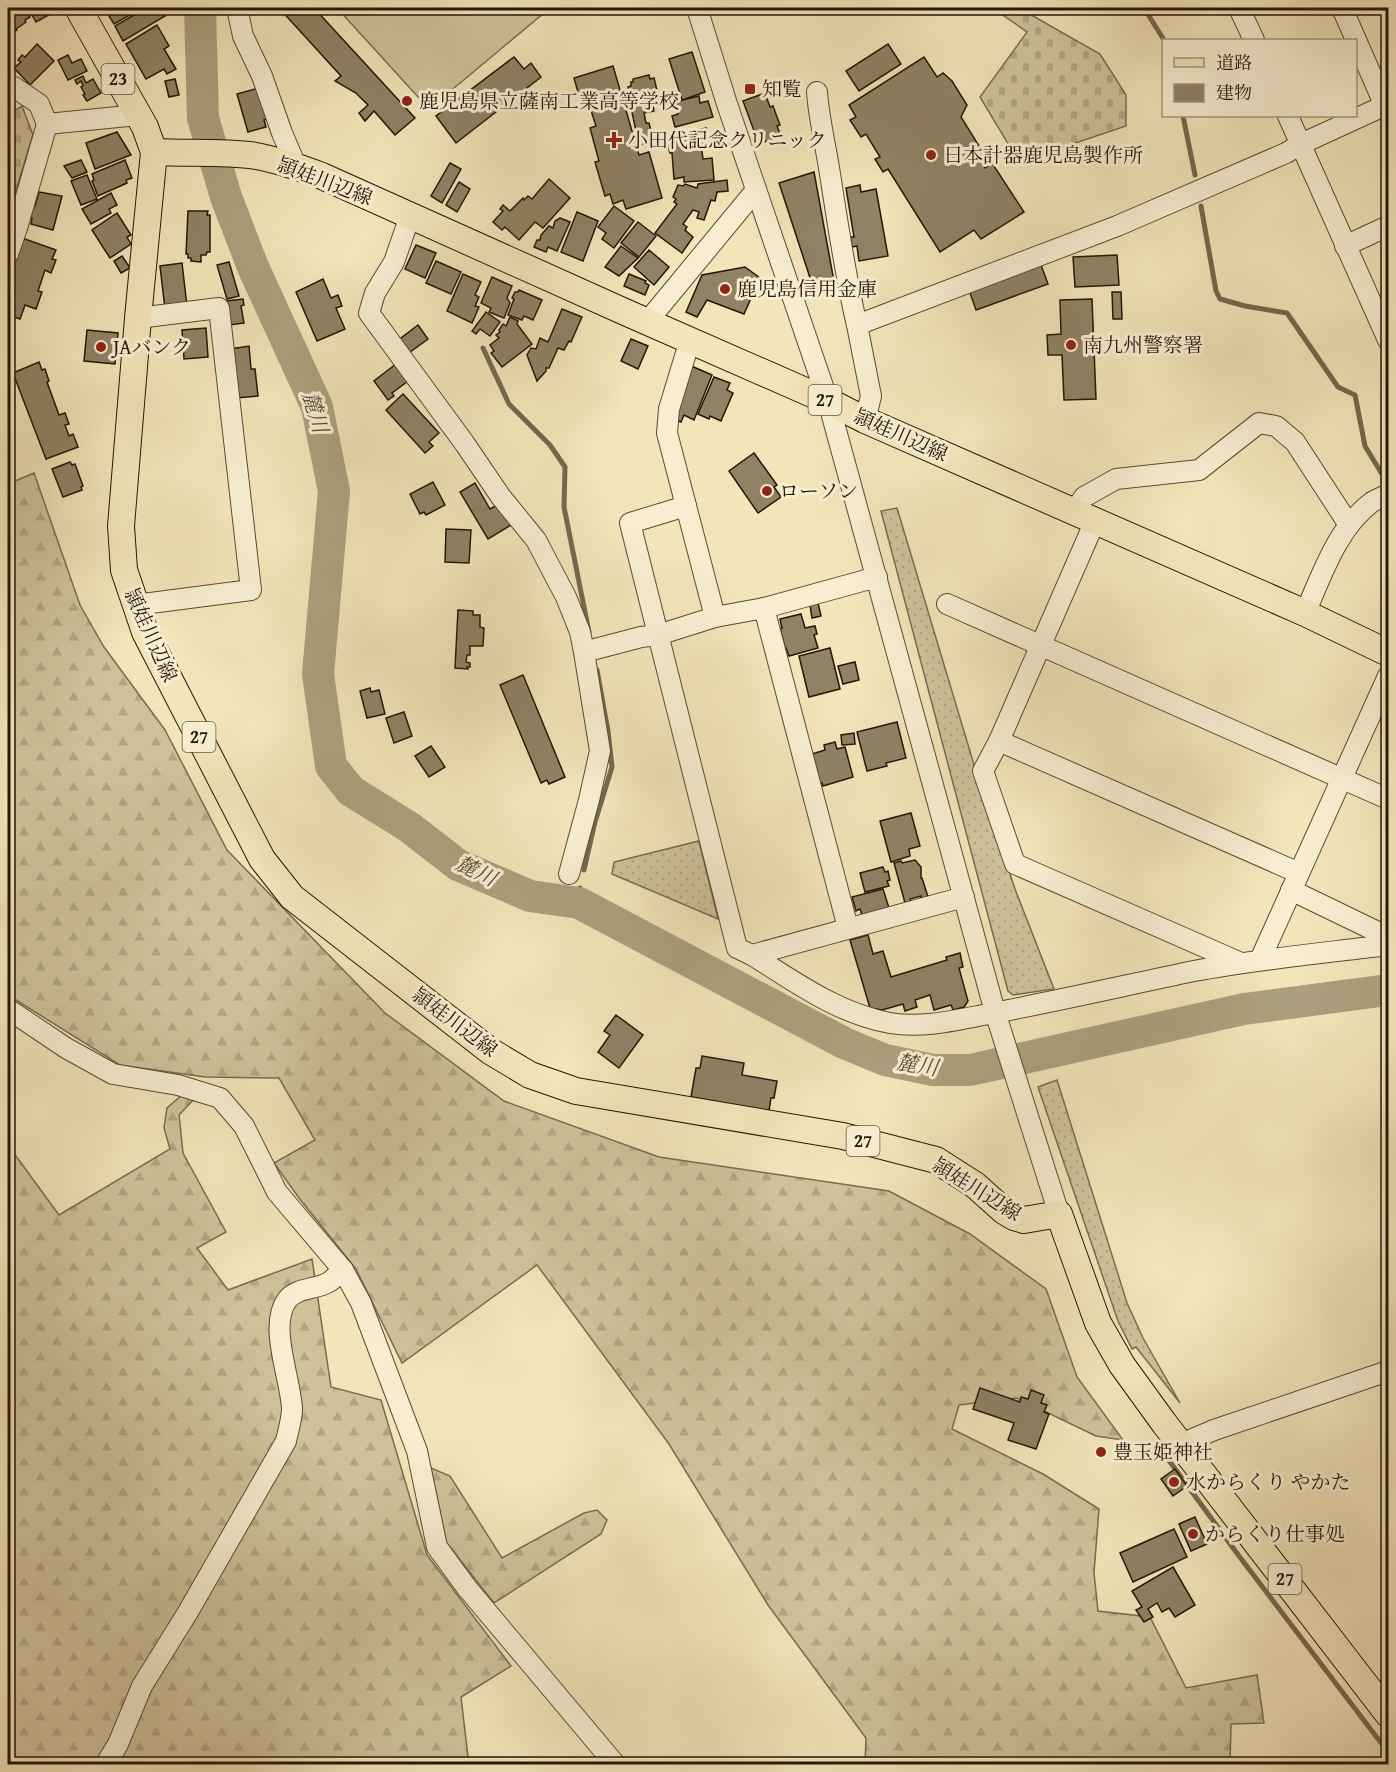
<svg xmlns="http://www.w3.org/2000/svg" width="1396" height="1772" font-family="'Gentium Book Plus','Noto Serif JP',serif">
	<defs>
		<pattern id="grass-dots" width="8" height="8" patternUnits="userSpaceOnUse" patternTransform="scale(1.5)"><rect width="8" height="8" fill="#cfc29b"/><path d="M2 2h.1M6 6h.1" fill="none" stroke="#b1a684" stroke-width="1.8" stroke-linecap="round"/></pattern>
		<pattern id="forest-firs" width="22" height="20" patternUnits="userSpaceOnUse" patternTransform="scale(1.5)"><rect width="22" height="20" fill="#cfc29b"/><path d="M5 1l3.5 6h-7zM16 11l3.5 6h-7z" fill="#b1a684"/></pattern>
		<pattern id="cemetery-stones" width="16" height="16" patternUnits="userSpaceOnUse" patternTransform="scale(1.5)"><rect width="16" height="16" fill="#cfc29b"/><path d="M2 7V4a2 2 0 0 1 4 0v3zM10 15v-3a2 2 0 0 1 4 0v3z" fill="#b1a684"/></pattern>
	</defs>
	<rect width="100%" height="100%" fill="#f2e5b9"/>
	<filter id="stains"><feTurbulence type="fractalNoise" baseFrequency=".00333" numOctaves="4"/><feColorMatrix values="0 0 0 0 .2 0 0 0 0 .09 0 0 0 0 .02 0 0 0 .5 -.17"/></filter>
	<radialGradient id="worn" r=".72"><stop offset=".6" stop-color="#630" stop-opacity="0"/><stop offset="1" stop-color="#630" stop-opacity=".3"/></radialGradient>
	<g fill="url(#grass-dots)" stroke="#796c52" stroke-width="1.5">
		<path d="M897 508 975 768 1015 889 1054 989 1013 995 1008 991 881 511Z"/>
		<path d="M699 841 718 919 612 874 614 862Z"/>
		<path d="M1057 1080 1127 1303 1143 1338 1180 1403 1136 1347 1132 1349 1118 1321 1038 1087Z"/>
	</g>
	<g fill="url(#forest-firs)" stroke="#796c52" stroke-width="1.5">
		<path d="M34 473 80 605 104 647 165 730 227 850 385 1013 504 1101 659 1157 889 1191 970 1234 1046 1289 1077 1377 1123 1440 1096 1436 1017 1398 959 1405 952 1429 1043 1474 1099 1509 1094 1573 1098 1611 1150 1617 1186 1688 1257 1675 1264 1723 1231 1724 1230 1764H865L866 1738 768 1605 669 1444 537 1265 402 1363 356 1269 299 1198 274 1163 315 1140 279 1078 205 1077 120 1065 8 995V484Z"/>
		<path d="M183 1094 196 1097 179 1115 183 1153 226 1232 197 1248 228 1290 312 1259 331 1387 381 1400 427 1555 511 1666 461 1697 468 1757 466 1764H8V1145L59 1215 170 1149 164 1128 167 1108Z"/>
		<path d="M431 1468 450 1476 502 1558 584 1513 597 1510 607 1520 601 1534 494 1603 446 1542Z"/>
	</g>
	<g fill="url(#cemetery-stones)" stroke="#796c52" stroke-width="1.5">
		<path d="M998 8H1019L1100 54 1126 95V126L1019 162 980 97 1027 32 997 11Z"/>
		<path d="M22 106 33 135 8 216V115Z"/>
	</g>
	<path fill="#cfc29b" stroke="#796c52" stroke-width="1.5" d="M337 8H550L429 109Z"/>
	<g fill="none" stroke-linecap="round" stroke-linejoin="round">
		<g stroke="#75684f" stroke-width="5">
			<path d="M1144 8 1164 40"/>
			<path d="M8 70 14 78"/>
			<path d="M1183 116 1195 175"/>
			<path d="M1201 206 1216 291 1220 299 1245 306 1287 313 1338 387 1355 395 1365 446 1385 479"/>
			<path d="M483 348 509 404 550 445 565 467 564 507 589 632"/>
			<path d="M584 870 595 822 612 767 608 731 597 670"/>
			<path d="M579 903 580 888"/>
			<path d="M1159 1447 1239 1556 1388 1752"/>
		</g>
		<path stroke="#ac9f7d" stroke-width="32" d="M200 8 203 118 226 197 253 267 317 407 334 491 318 674 331 766 351 791 409 827 458 865 530 896 579 903 844 1043 885 1060 933 1070H970L1244 1009 1388 990"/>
	</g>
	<g fill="#8f8265" stroke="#231609" stroke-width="1.5">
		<path d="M11 8H24L30 17 25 20 26 22 16 29 17 30 10 35 8 32V10Z"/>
		<path d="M28 8H51L54 12 36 22Z"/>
		<path d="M104 8H142L114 24Z"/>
		<path d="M146 8H166L169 11 164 14 165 16 123 41 115 26Z"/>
		<path d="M279 8H314L415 118 395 135 374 111 365 121 359 113 368 105 356 93 335 81 341 76Z"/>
		<path d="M157 25 169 46 164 49 176 69 167 74 164 69 146 79 126 44Z"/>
		<path d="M37 44 54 61 30 85 14 68 21 62 18 60 22 55 25 57Z"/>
		<path d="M888 44 901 64 859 91 846 71Z"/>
		<path d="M692 52 705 92 682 100 669 59Z"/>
		<path d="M68 55 72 63 81 59 87 71 68 80 58 60Z"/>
		<path d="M514 57 524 69 531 63 541 77 456 143 436 116Z"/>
		<path d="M924 57 937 77 943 73 952 81 967 105 961 117 984 154 979 158 985 168 992 163 1024 212 981 239 974 230 940 252 888 169 883 172 875 159 880 157 866 134 861 137 850 120 856 117 849 105Z"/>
		<path d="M613 66 639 155 649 152 662 198 626 209 623 200 613 204 610 194 605 196 595 162 599 161 590 128 596 126 588 101 581 103 574 78Z"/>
		<path d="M649 75 650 79 654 78 660 103 653 105 654 111 644 113 646 123H649L654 142 639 145 630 103H632L628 87 631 86V82H633V79Z"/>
		<path d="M83 76 86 83 93 79 101 93 87 101 83 95 85 94 81 87 83 86 81 81 77 84 75 80Z"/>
		<path d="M175 79 179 95 169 97 165 81Z"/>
		<path d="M259 88 267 119 264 120 266 127 248 132 237 94Z"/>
		<path d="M765 93 770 107 773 106 780 125 777 126 781 136 759 144 743 101Z"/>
		<path d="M699 96 700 103 708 101 713 117 675 127 672 116 678 114 676 107 679 101Z"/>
		<path d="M706 128 710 142 701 145 703 159 712 158 714 180 684 182V177L674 179 672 153H670L666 139Z"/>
		<path d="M117 132 131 155 95 169 86 143Z"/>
		<path d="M81 160 87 172 72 178 64 166Z"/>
		<path d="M125 160 132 178 126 180 127 183 98 196 92 181 94 180 92 174Z"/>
		<path d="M450 163 461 169 442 203 431 196Z"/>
		<path d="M814 172 835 287 815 293 779 183Z"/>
		<path d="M87 175 97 199 81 205 71 181Z"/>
		<path d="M549 179 570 198 543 228 535 222 519 240 505 227 502 230 493 222 503 211 500 209 503 205 510 211 523 198 524 200 528 196 532 199Z"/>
		<path d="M727 180 728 191 717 192 715 201 711 200 704 220 697 218 699 212 693 210 683 224 687 227 685 230 693 237 682 253 655 233 677 204 674 202 676 199 673 197 678 185 683 186 685 184 697 188 698 184Z"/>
		<path d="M459 182 470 189 457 212 446 205Z"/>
		<path d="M860 185 861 192 876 189 888 256 859 261 857 246 852 247 850 237H854L846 188Z"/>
		<path d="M39 192 62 196 53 230 31 224 32 218 29 217 33 205 35 206Z"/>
		<path d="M111 193 117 205 109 209 111 213 91 224 82 209Z"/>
		<path d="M614 206 634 221 614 248 602 239 606 233 598 227Z"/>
		<path d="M188 211H208L207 215H210V252H207L206 255H201V262L191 261V258H188V254H186Z"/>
		<path d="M577 212 598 221 583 261 561 252Z"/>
		<path d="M117 213 131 235 127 237 131 244 110 258 92 230Z"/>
		<path d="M560 218 570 222 557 251 548 247 546 252 534 247 537 240H540L541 235 549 226 553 228 555 221Z"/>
		<path d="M638 222 656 236 639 257 621 243Z"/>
		<path d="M22 238 56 250 52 259 56 260 51 273 45 270 38 291 42 292 36 309 25 305 20 319 8 315V281Z"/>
		<path d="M416 245 436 253 425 278 405 269Z"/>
		<path d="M621 246 638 258 619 276 605 267Z"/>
		<path d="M649 250 669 267 654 285 634 267Z"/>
		<path d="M1117 255 1119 285 1075 287 1073 257Z"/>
		<path d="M122 256 130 268 121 273 114 261Z"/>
		<path d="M436 261 461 272 451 294 426 283Z"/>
		<path d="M229 262 239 296 227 299 217 265Z"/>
		<path d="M182 263 187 306 165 309 160 266Z"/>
		<path d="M1041 265 1048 284 976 310 969 290Z"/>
		<path d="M745 267 760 278 744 314 707 300 697 317 686 312 702 275Z"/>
		<path d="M463 274 481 282 475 295 479 297 475 306 479 307 472 323 447 311Z"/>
		<path d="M629 274 646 281 645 283 649 285 645 295 624 286Z"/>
		<path d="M492 277 512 286 507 298 510 303 504 318 489 312 491 308 481 303Z"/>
		<path d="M323 279 331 298 338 295 342 306 336 308 345 329 317 341 296 292Z"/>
		<path d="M519 290 542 300 533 320 524 316 522 320 508 315 514 299 512 298 515 292H518Z"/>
		<path d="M1112 292H1121L1122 319H1113Z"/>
		<path d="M243 299 244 305 241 306 244 323 229 325 226 301Z"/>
		<path d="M1092 299 1096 399 1064 400 1062 355H1048L1047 335 1061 334 1060 300Z"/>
		<path d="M562 309 582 317 571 342 569 341 564 350 558 348 549 368H546V371L537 381 527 355 531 348 536 349 540 338 548 342Z"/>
		<path d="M486 312 500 322 490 336 480 329 476 334 472 331Z"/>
		<path d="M510 317 518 321 517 324 532 344 502 367 491 353 494 351 490 345 499 338 496 335 500 332 499 330 503 324 506 326Z"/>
		<path d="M418 325 428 339 406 355 396 342Z"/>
		<path d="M206 328 208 357 184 359 182 330Z"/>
		<path d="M87 330 118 333 115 364 84 361Z"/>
		<path d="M631 339 648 346 638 369 621 361Z"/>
		<path d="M249 346 251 369H255L258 396 235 398 230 349Z"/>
		<path d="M39 362 42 370 45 369 49 381 47 382 59 415 65 413 69 424 65 425 69 436 73 434 78 447 46 459 13 373Z"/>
		<path d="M396 364 408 381 392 393 394 396 388 400 374 381Z"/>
		<path d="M689 365 712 375 694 420 684 415 681 422 674 419Z"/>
		<path d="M714 377 730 383 727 390 733 393 721 421 710 416 709 419 698 414Z"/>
		<path d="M403 394 439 433 429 442 433 446 425 453 386 410Z"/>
		<path d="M754 453 777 485 774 487 781 497 758 513 729 471Z"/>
		<path d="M70 462 72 465 75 464 83 486 81 487 82 490 63 497 52 469Z"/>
		<path d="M433 482 445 505 426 515 424 512 420 514 410 494Z"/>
		<path d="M475 483 490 509 499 504 511 525 488 539 460 492Z"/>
		<path d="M446 529 471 530 469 563 445 562Z"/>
		<path d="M818 603 821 616 812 618 810 605Z"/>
		<path d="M458 610 473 611V615H480V627L484 628 483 646H470V655H467L466 662 470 663V667H467L468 669 455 668Z"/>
		<path d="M801 614 805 628 815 626 817 634 814 635 818 648 789 656 786 648H785L780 628H782L780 619Z"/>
		<path d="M830 648 840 689 809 697 799 656Z"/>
		<path d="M855 662 859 680 843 684 838 666Z"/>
		<path d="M523 675 565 777 549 784 547 780 541 783 500 685Z"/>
		<path d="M370 688 371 692 379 690 385 714 367 718 360 691Z"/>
		<path d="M404 712 412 736 394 743 386 718Z"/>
		<path d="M897 722 906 758 886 763 887 766 867 771 857 732Z"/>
		<path d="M854 733 855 744 842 745 841 735Z"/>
		<path d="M835 742 837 749 845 747 853 777 823 786 822 783 820 784 812 754 825 750 824 745Z"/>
		<path d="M431 746 445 767 429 777 415 756Z"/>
		<path d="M911 813 920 846 909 849 910 856 891 862 880 821Z"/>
		<path d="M915 860 921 867V878H922L928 897 921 899V896L910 899V902L905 903 894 863 901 861 902 863Z"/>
		<path d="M883 867 885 872 888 871 890 880 887 881 889 886 865 892 860 873Z"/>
		<path d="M883 889 889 908 862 915 860 909 856 911 852 897Z"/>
		<path d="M868 935 873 954 883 951 891 977 947 960 946 957 960 953 963 967 959 968 968 1001 964 1007 953 1010 951 1005 934 1010 930 995 915 1000 917 1007 905 1011 903 1004 882 1010 870 1008 850 940Z"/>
		<path d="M616 1015 643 1035 619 1068 598 1052 610 1035 604 1031Z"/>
		<path d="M702 1056 744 1063 742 1075 777 1081 774 1098H771L769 1111 691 1097 696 1068H700Z"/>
		<path d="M980 1388 1020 1402 1021 1397 1028 1399 1031 1390 1044 1395 1041 1403 1047 1405 1044 1412 1049 1414 1036 1449 1008 1440 1014 1423 973 1409Z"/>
		<path d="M1175 1469 1187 1486 1173 1496 1161 1479Z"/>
		<path d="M1195 1517 1207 1544 1191 1551 1179 1524Z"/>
		<path d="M1174 1529 1187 1557 1133 1582 1120 1553Z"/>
		<path d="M1173 1567 1195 1605 1175 1617 1169 1608 1162 1612 1157 1603 1148 1609 1153 1617 1144 1622 1136 1610 1142 1607 1132 1591Z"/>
	</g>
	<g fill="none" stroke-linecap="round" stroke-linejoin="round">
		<g stroke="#574a35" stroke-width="22">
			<g id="minor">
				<path d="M237 8 243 36 262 76 282 133 296 166"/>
				<path d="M697 8 727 104 828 401 995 1012 1059 1214"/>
				<path d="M1239 8 1254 40"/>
				<path d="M1342 8 1385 106"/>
				<path d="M8 86 14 87 39 104 47 124 17 228 8 254"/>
				<path d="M817 92C819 120 826 147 830 174 838 225 845 275 857 325"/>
				<path d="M1288 116 1388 340"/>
				<path d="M47 124 138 115"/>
				<path d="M410 216 394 262 375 293 369 313 465 444 501 497 536 540 566 597 580 632 584 652 641 637 658 635 715 617 764 608 877 577"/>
				<path d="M1345 246 1388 226"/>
				<path d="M647 322 756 190"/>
				<path d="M690 340 669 409 667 433 715 617"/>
				<path d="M865 420 871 396 857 325 1117 226 1286 153 1301 144 1388 104"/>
				<path d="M686 506 630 523 737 948 752 955 964 897"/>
				<path d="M1074 512 1084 497 1116 479 1199 470 1259 423 1276 426 1295 442 1349 525"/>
				<path d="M1095 521 999 741 983 771 1015 864 1241 963"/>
				<path d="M947 604 1388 799"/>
				<path d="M135 605 251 590 219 308 138 318"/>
				<path d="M764 608 848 928"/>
				<path d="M1305 613C1322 575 1337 528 1372 502 1377 499 1383 497 1388 494"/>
				<path d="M999 741 1299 873"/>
				<path d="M569 874 589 800 600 751 584 652"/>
				<path d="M1291 890 1388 937"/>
				<path d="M752 955C795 982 839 1014 890 1023 924 1029 960 1019 994 1013 1061 1000 1127 985 1194 971 1258 959 1324 953 1388 945"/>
				<path d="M1260 960 1388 676"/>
				<path d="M8 1009 66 1048 113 1074 178 1085 220 1098 244 1126 277 1192 343 1270 361 1303 417 1451 437 1547 467 1588 615 1764"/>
				<path d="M1181 1444 1214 1430 1388 1371"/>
				<path d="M106 1764 118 1744 142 1686 188 1612 286 1441C288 1431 292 1419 292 1409 291 1379 268 1326 287 1300 297 1287 316 1290 329 1282 334 1279 338 1274 343 1270"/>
			</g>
		</g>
		<g stroke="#231609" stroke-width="28">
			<g id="major">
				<path d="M78 8 145 127 154 152 138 318 121 526 124 570 145 632 262 859 292 897 490 1051 530 1075 576 1091 843 1136 936 1160 975 1185 1004 1211 1014 1217 1024 1220 1059 1214 1098 1323 1122 1365 1164 1423 1388 1714"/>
				<path d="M154 152C188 154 222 151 256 156 278 160 301 168 322 176L625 312 828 401 865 420 1305 613 1388 653"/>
			</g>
		</g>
		<use href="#minor" stroke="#f7eed2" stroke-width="20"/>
		<use href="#major" stroke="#f2e5b9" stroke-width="26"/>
	</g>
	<g fill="#8f2418" stroke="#f7eed2" stroke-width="2">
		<rect x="744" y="83" width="12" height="12" rx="3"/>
		<circle cx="407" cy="101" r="6"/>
		<path d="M611 131h6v6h6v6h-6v6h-6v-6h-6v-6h6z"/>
		<circle cx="931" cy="155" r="6"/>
		<circle cx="725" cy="289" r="6"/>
		<circle cx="1071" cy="345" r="6"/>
		<circle cx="101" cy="347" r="6"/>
		<circle cx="767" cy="491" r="6"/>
		<circle cx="1101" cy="1452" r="6"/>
		<circle cx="1174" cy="1482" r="6"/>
		<circle cx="1193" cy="1534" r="6"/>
	</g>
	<g text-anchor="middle" stroke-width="6" stroke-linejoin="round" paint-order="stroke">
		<g fill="#f7eed2" stroke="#635745" stroke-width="1.5">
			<rect x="101.5" y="64" width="33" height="30" rx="4.5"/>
			<rect x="808.5" y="385" width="33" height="30" rx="4.5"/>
			<rect x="182.5" y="722" width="33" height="30" rx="4.5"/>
			<rect x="846.5" y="1126" width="33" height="30" rx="4.5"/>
			<rect x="1268.5" y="1564" width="33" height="30" rx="4.5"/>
		</g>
		<g font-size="18" font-weight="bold" fill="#231609">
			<text x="118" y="85">23</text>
			<text x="825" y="406">27</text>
			<text x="199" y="743">27</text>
			<text x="863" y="1147">27</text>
			<text x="1285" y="1585">27</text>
		</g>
		<g font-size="20" fill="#231609" stroke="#f7eed2" text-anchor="start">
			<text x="762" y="96">知覧</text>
			<text x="419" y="108">鹿児島県立薩南工業高等学校</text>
			<text x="628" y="147">小田代記念クリニック</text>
			<text x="943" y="162">日本計器鹿児島製作所</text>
			<text x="737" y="296">鹿児島信用金庫</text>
			<text x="1083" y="352">南九州警察署</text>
			<text x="113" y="354">JAバンク</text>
			<text x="779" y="498">ローソン</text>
			<text x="1113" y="1459">豊玉姫神社</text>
			<text x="1186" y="1489">水からくり やかた</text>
			<text x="1205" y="1541">からくり仕事処</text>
		</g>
		<g font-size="20" fill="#231609" stroke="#f7eed2">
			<text transform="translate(325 181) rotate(21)" y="7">頴娃川辺線</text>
			<text transform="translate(901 435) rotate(24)" y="7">頴娃川辺線</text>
			<text transform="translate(151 635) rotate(66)" y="7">頴娃川辺線</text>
			<text transform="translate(455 1022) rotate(37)" y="7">頴娃川辺線</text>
			<text transform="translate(977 1189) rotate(32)" y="7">頴娃川辺線</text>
		</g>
		<g font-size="21" font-style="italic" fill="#5a4d37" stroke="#f7eed2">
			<text transform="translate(315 412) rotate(73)" y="7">麓川</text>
			<text transform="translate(476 871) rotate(26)" y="7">麓川</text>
			<text transform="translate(917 1065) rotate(9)" y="7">麓川</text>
		</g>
	</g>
	<rect width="1396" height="1772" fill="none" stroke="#f2e5b9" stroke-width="30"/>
	<rect x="9" y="9" width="1378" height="1754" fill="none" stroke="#231609" stroke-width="3"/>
	<rect x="15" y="15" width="1366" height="1742" fill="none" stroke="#231609" stroke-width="1.5"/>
	<rect x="1162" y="39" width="195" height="78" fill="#f7eed2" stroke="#a29882" stroke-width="1.5"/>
	<rect x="1174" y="58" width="30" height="9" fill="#f2e5b9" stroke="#a29882" stroke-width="1.5"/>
	<text x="1216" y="69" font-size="18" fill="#231609">道路</text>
	<rect x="1174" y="84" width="30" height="18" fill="#8f8265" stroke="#a29882" stroke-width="1.5"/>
	<text x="1216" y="99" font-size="18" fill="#231609">建物</text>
	<rect width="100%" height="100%" filter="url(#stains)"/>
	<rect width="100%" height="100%" fill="url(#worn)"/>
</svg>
